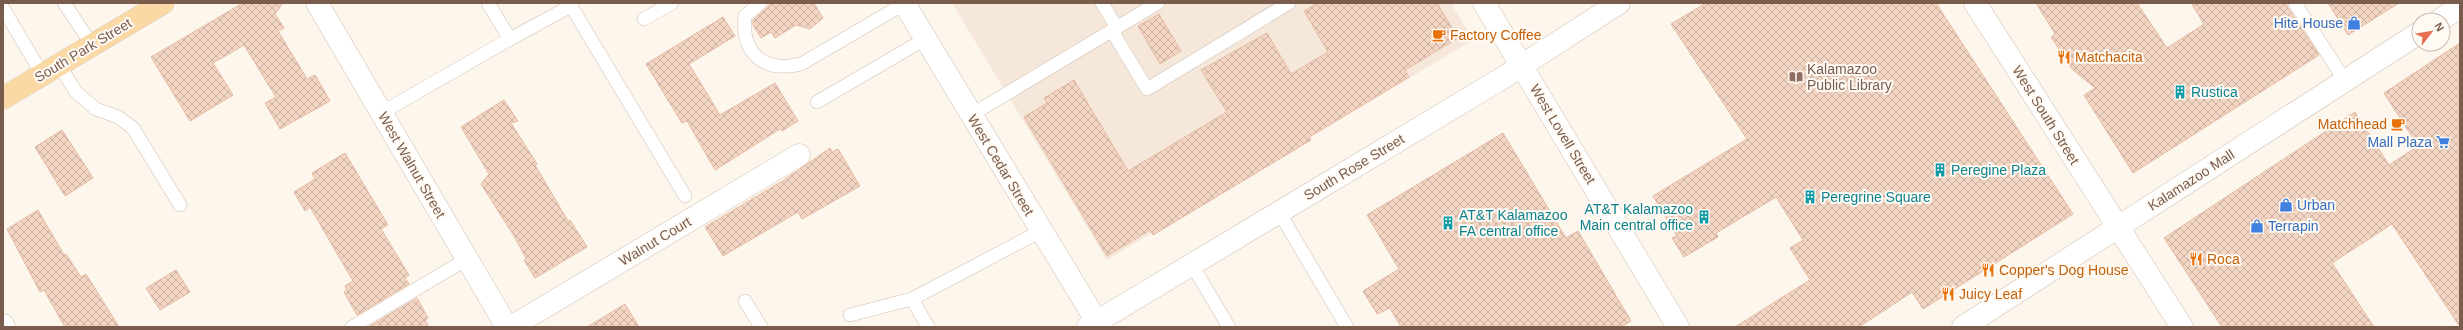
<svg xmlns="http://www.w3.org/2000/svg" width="2463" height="330" font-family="Arial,sans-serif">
	<defs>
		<pattern id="building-cross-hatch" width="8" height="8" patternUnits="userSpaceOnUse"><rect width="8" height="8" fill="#f3d5c3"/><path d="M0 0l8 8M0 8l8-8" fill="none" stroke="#cab0a1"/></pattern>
	</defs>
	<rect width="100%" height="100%" fill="#fdf6ec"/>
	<path fill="#f5e8da" d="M952 3H1451L1473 40 1107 260Z"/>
	<g fill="url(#building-cross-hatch)" stroke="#e6bba3">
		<path d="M243 3H283L275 14 284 28 278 31 307 79 315 75 330 101 280 129 265 103 276 97 244 45 213 63 233 95 190 121 151 57Z"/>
		<path d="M772 3H814L823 18 810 29 796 25 775 38 771 32 761 38 753 25V20Z"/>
		<path d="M1318 3H1437L1458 38 1405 70 1409 77 1309 137 1311 140 1153 235 1150 230 1107 256 1024 117 1047 103 1044 98 1074 80 1128 171 1227 112 1201 70 1267 33 1291 74 1328 52 1304 11Z"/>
		<path d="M1706 3H1936L2073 214 1923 309 1912 292 1859 327H1735L1810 280 1790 248 1803 240 1776 197 1716 233 1718 237 1684 257 1672 238 1677 236 1653 196 1747 139 1671 24Z"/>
		<path d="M2036 3H2137L2167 48 2204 24 2191 3H2285L2319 55 2133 173 2084 95 2095 88 2072 69 2051 37 2055 34Z"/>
		<path d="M2328 3H2399L2348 35Z"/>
		<path d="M1159 14 1181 51 1160 64 1138 26Z"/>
		<path d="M723 17 735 36 689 64 720 115 775 83 798 121 782 131 780 129 715 170 687 121 682 123 646 64Z"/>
		<path d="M2460 43V327L2392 224 2332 263 2374 327H2222L2164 238 2355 112 2389 165 2418 146 2384 93Z"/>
		<path d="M504 100 518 121 511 123 537 164 535 165 568 221 570 220 587 247 535 278 524 260 526 258 514 236 481 184 489 174 461 127Z"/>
		<path d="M62 130 93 178 65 196 35 147Z"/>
		<path d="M1503 133 1566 238 1578 231 1631 321 1621 327H1401L1390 308 1377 314 1363 291 1399 269 1367 215Z"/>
		<path d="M830 148 832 152 838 149 860 186 802 219 798 212 723 256 705 227 784 180Z"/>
		<path d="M345 153 388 225 381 229 409 275 405 278 409 284 357 315 344 292 347 290 345 286 353 281 310 207 305 211 294 192 315 179 312 173Z"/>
		<path d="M38 210 64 255 66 254 81 277 86 274 119 327H65L44 290 40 292 7 229Z"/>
		<path d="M176 270 190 292 160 310 146 288Z"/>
		<path d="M417 298 428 318 425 320 429 327H368Z"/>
		<path d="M625 304 639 327H587Z"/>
	</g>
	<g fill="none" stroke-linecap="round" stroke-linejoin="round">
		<g stroke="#d1beb0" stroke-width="14">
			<g id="lane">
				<path d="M64 3 92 45"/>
				<path d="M488 3 510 39 571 6 685 196"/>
				<path d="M760 3 745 16C741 54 764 73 801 64L904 4"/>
				<path d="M1102 3 1117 28"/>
				<path d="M2295 3 2345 81"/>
				<path d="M3 8 42 74"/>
				<path d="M644 19 672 3"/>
				<path d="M1112 31 1147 89 1289 3"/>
				<path d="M59 65 76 92 96 109 118 117 133 128 180 205"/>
				<path d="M817 102 925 39"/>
				<path d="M381 113 510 39"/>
				<path d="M971 115 1158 3"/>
				<path d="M1279 212 1347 327"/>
				<path d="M1192 265 1229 327"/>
				<path d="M745 301 761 327"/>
				<path d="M850 315 912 299"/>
				<path d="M352 327 467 259"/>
				<path d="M928 327 912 299 1041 231"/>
			</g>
		</g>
		<g stroke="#d1beb0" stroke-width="23">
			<g id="street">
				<path d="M317 3 507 327"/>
				<path d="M904 3 1100 327"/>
				<path d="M1975 3 2182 327"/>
				<path d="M2440 20 2460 7"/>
				<path d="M3 325 4 327"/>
				<path d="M511 327 799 155"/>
				<path d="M1088 327 1501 79 1619 3"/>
				<path d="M1963 327 2419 33"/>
			</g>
		</g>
		<g stroke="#d6c0b0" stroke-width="23">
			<path id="secondary" d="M1484 3 1678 327"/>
		</g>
		<g stroke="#dad1cd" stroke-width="23">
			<path id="primary" d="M3 98 163 3"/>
		</g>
		<use href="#lane" stroke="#fff" stroke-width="13"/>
		<use href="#street" stroke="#fff" stroke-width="22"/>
		<use href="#secondary" stroke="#fff" stroke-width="22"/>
		<use href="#primary" stroke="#fbd9a5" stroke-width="22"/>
	</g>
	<defs>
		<g id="shop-bare" transform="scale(1.08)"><path d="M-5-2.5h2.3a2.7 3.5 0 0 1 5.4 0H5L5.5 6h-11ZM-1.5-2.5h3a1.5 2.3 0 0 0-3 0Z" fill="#3f7fe0" stroke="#fffaf3" stroke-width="2.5" paint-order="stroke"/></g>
		<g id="cafe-bare" transform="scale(1.08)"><path d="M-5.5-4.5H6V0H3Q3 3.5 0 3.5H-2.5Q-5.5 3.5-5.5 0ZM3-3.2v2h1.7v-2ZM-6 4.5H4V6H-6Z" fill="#e8710a" stroke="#fffaf3" stroke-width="2.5" paint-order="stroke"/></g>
		<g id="restaurant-bare" transform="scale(1.08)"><path d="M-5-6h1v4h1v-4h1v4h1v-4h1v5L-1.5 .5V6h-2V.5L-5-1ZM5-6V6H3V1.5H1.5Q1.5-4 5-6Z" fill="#e8710a" stroke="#fffaf3" stroke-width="2.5" paint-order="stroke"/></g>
		<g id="library-bare" transform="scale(1.08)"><path d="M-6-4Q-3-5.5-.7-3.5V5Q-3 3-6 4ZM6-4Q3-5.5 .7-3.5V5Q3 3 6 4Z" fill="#8d6e63" stroke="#fffaf3" stroke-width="2.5" paint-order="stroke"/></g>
		<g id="building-bare" transform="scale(1.08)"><path d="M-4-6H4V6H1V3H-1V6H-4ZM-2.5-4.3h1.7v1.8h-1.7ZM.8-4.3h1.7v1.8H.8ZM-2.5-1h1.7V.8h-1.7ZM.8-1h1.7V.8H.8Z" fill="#0f9aa8" stroke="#fffaf3" stroke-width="2.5" paint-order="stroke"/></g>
		<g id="supermarket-bare" transform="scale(1.08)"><path d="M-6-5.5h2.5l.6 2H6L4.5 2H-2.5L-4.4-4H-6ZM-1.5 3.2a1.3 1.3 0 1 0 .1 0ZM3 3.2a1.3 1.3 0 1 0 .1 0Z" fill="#3f7fe0" stroke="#fffaf3" stroke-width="2.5" paint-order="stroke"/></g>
	</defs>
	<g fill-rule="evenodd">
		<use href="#shop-bare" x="2354" y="23"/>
		<use href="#cafe-bare" x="1439" y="35"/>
		<use href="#restaurant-bare" x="2064" y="57"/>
		<use href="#library-bare" x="1796" y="77"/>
		<use href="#building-bare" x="2180" y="92"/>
		<use href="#cafe-bare" x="2398" y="124"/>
		<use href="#supermarket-bare" x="2443" y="142"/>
		<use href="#building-bare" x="1940" y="170"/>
		<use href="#building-bare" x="1810" y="197"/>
		<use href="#shop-bare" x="2286" y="205"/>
		<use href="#building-bare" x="1704" y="217"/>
		<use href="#building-bare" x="1448" y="223"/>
		<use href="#shop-bare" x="2257" y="226"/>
		<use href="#restaurant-bare" x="2196" y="259"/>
		<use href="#restaurant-bare" x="1988" y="270"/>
		<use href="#restaurant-bare" x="1948" y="294"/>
	</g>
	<g text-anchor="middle" stroke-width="4" stroke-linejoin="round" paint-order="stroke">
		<g font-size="14" fill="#366cbe" stroke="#fffaf3" text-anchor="end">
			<text x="2343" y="28">Hite House</text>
			<text x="2432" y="147">Mall Plaza</text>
			<text x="2297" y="210" text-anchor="start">Urban</text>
			<text x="2268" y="231" text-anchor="start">Terrapin</text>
		</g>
		<g font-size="14" fill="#c56008" stroke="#fffaf3" text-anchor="start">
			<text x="1450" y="40">Factory Coffee</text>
			<text x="2075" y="62">Matchacita</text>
			<text x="2387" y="129" text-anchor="end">Matchhead</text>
			<text x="2207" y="264">Roca</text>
			<text x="1999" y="275">Copper's Dog House</text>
			<text x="1959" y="299">Juicy Leaf</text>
		</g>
		<g font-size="14" fill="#7a5c4d" stroke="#fffaf3">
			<text transform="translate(83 50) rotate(-31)" y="5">South Park Street</text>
			<text transform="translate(2046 115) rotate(58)" y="5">West South Street</text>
			<text transform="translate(1563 134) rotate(59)" y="5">West Lovell Street</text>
			<text transform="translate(412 165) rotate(60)" y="5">West Walnut Street</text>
			<text transform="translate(1001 165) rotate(59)" y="5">West Cedar Street</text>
			<text transform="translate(1354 167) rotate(-31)" y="5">South Rose Street</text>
			<text transform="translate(2191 180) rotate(-33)" y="5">Kalamazoo Mall</text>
			<text transform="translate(655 241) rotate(-31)" y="5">Walnut Court</text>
		</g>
		<g font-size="14" fill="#785e54" stroke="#fffaf3" text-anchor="start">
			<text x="1807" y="74">Kalamazoo<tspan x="1807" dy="16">Public Library</tspan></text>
		</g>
		<g font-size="14" fill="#0d838f" stroke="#fffaf3" text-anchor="start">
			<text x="2191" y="97">Rustica</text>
			<text x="1951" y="175">Peregine Plaza</text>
			<text x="1821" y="202">Peregrine Square</text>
			<text x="1693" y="214" text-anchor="end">AT&amp;T Kalamazoo<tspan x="1693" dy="16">Main central office</tspan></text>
			<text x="1459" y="220">AT&amp;T Kalamazoo<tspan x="1459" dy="16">FA central office</tspan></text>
		</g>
	</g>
	<rect width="2463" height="330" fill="none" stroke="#7a5c4d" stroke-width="8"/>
	<g transform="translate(2431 32) rotate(59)"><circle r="19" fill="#fffaf3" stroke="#cabbb1"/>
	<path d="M0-3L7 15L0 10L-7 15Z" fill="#e76f51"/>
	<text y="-6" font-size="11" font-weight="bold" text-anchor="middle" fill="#7a5c4d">N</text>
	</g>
</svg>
